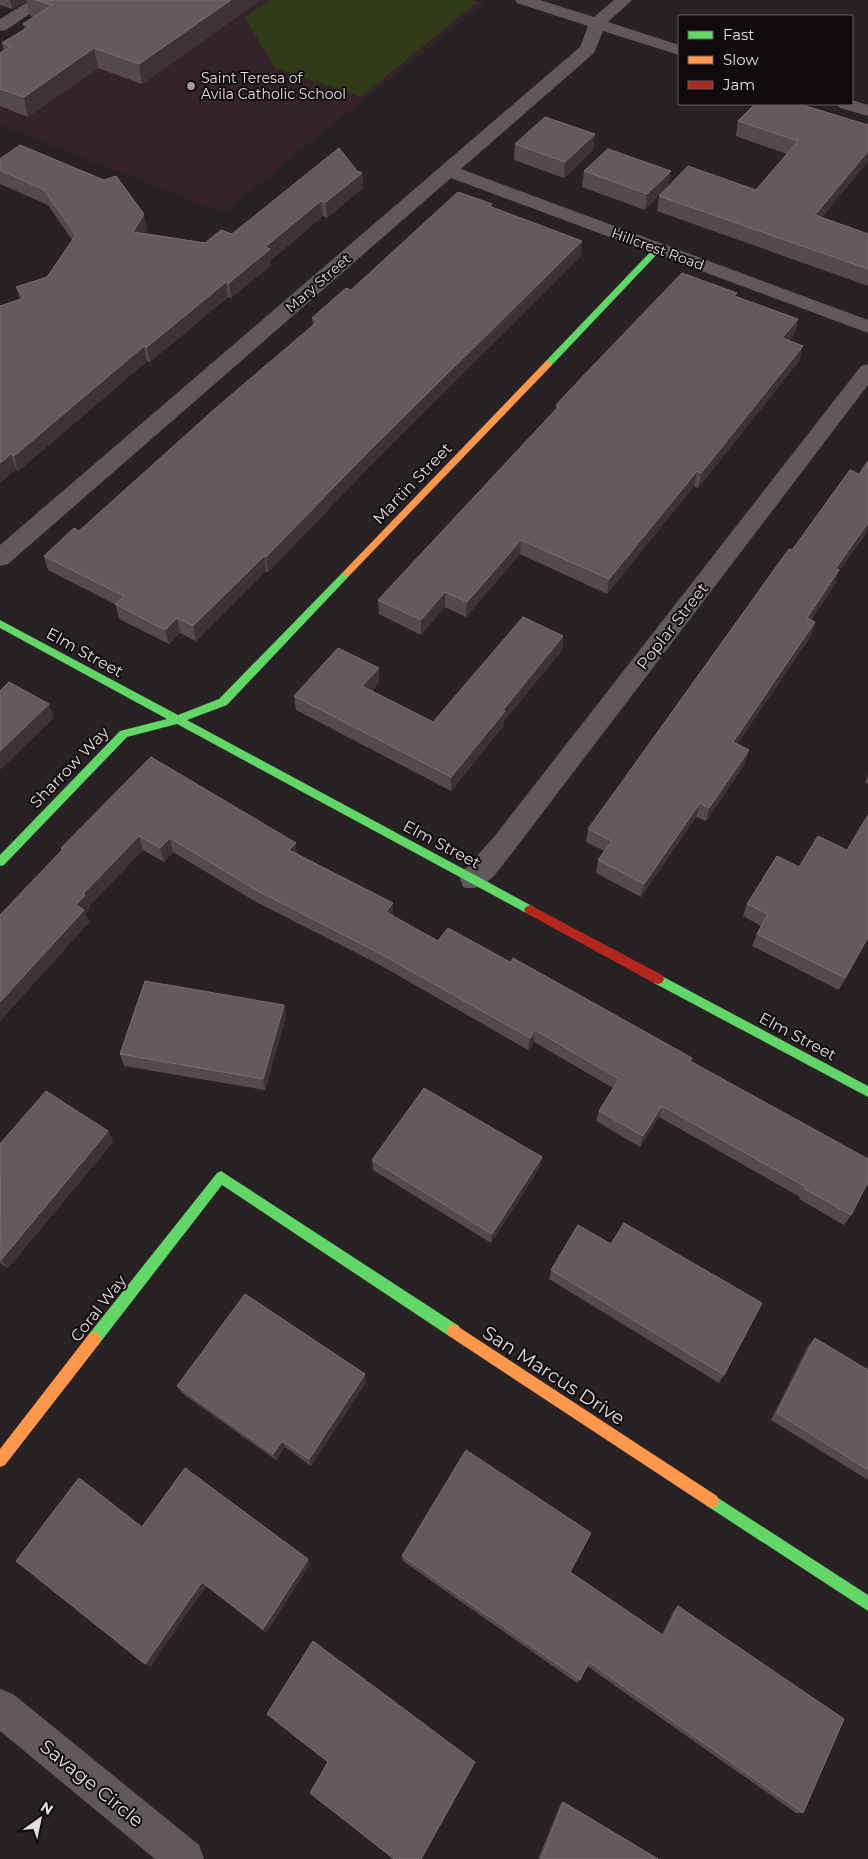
<svg xmlns="http://www.w3.org/2000/svg" width="868" height="1859" font-family="Montserrat,sans-serif">
	<rect width="100%" height="100%" fill="#282225"/>
	<path fill="#35232b" d="M73 0H477L485 3 223 213 0 125V47Z"/>
	<path fill="#303b17" d="M269 0H472L477 2 361 97 275 68 245 18Z"/>
	<g fill="none" stroke-linecap="round" stroke-linejoin="round">
		<g fill="#61585c" fill-rule="evenodd">
			<path d="M31 0H50L6 30 0 31V19Z"/>
			<path d="M515 0H540L594 17 614 0H632L608 22 679 45V55L603 31 594 53 461 169 868 320V333L451 178 8 564 0 566V545L580 47 588 26 517 3Z"/>
			<path d="M852 100 868 105V116L840 108 837 104H852Z"/>
			<path d="M868 364V385L512 853C499 868 486 894 463 887L460 879 463 871 494 837 861 366Z"/>
			<path d="M0 1689 13 1694 199 1845 204 1859H155L0 1731Z"/>
		</g>
		<g fill="#63d668" fill-rule="evenodd">
			<path d="M655 247 662 249 551 366H545V362Z"/>
			<path d="M347 570 350 571V575L227 705 187 720 534 907 536 910 534 913H526L177 724 127 737 4 865 0 866V855L120 731 167 719 0 628V620L178 715 219 699 344 571Z"/>
			<path d="M658 974 868 1086V1097L654 983 652 979 654 975Z"/>
			<path d="M221 1171 459 1326 461 1331 459 1336 454 1338 449 1336 222 1185 99 1344 94 1346 89 1344 87 1339 89 1334 217 1173Z"/>
			<path d="M712 1494 868 1595V1611L707 1506 705 1501 707 1496Z"/>
		</g>
		<g fill="#ff974d" fill-rule="evenodd">
			<path d="M548 361 552 364 551 366 350 575H344V571L545 362Z"/>
			<path d="M454 1324 717 1496 719 1501 717 1506 712 1508 707 1506 449 1336 447 1331 449 1326Z"/>
			<path d="M94 1332 99 1334 101 1339 99 1344 5 1465 0 1467V1449L89 1334Z"/>
		</g>
		<path fill="#b3261e" fill-rule="evenodd" d="M530 905 662 975 664 979 662 983 658 984 654 983 526 913 524 910 526 907Z"/>
	</g>
	<g fill="#56484f">
		<path d="M0 0H261L142 84 98 68 28 117 0 106V53L4 51 2 43 25 29 23 24 34 17 30 16 27 1 12 9 0 5Z"/>
		<path d="M738 121 868 125V161L822 217 868 234V286L657 211 659 196 756 190 787 154 736 136Z"/>
		<path d="M595 134 593 150 564 178 514 160 515 144Z"/>
		<path d="M0 159 147 229 144 233 205 243 232 234 357 171 362 173 363 188 327 218 323 216 271 260V265L231 298 228 297 150 362 147 361 18 471 16 469 0 483 20 299 16 287 47 277 72 240 48 205 0 184Z"/>
		<path d="M584 171H671L645 210 582 187Z"/>
		<path d="M492 207 581 256 371 465 268 572 266 571 196 641 180 633 169 644 119 619 116 605 48 570 44 556 79 531 313 325 312 318 351 290Z"/>
		<path d="M736 296 798 319 794 334 789 341 803 346 799 361 698 488 694 486 607 594 520 554 466 617 445 607 421 635 379 614 378 600 556 409V405Z"/>
		<path d="M792 550 838 573 835 584 811 620 815 622 811 636 737 744 749 750 745 764 706 821 696 817 641 897 596 873 598 860 604 851 586 842 588 829Z"/>
		<path d="M563 636 562 650 504 721V725L451 791 296 710 294 696 379 682 372 691 433 722Z"/>
		<path d="M151 757 297 854 393 915V916L438 941 691 1061 851 1215 844 1225 799 1199 800 1197 659 1117 640 1147 596 1121 599 1111 613 1088 534 1042 528 1050 380 965 256 902 173 852 164 862 143 850 89 906 90 908 85 913 89 922 0 1021V915L62 850 61 848Z"/>
		<path d="M868 775V784L865 782Z"/>
		<path d="M747 904 868 939 839 990 752 946 757 934 761 926 743 916Z"/>
		<path d="M284 1005 286 1016 265 1090 124 1066 120 1054Z"/>
		<path d="M108 1131 113 1142 8 1268 0 1263V1144Z"/>
		<path d="M542 1157 540 1167 491 1243 373 1170 372 1160Z"/>
		<path d="M611 1244 724 1375 719 1383 549 1279 551 1270Z"/>
		<path d="M815 1338 868 1370V1480L771 1420 808 1346Z"/>
		<path d="M366 1382 311 1466 285 1447 276 1460 182 1393 177 1386Z"/>
		<path d="M142 1527 308 1559 310 1564 266 1633 206 1586 150 1667Z"/>
		<path d="M402 1556 570 1572 662 1634 674 1610 678 1606 803 1813H796L587 1666 580 1680 577 1683 403 1561Z"/>
		<path d="M563 1802 658 1859H538L561 1803Z"/>
	</g>
	<g fill="#3d3238">
		<path d="M10 0H27V1L12 9Z"/>
		<path d="M231 0H261L142 84 139 64Z"/>
		<path d="M94 48 98 68 28 117 24 97Z"/>
		<path d="M595 134 593 150 564 178 565 162Z"/>
		<path d="M868 151V161L812 230 815 215Z"/>
		<path d="M671 171 668 186 645 210 647 194Z"/>
		<path d="M362 173 363 188 327 218 326 202Z"/>
		<path d="M321 201 323 216 271 260V265L231 298 229 283 265 247Z"/>
		<path d="M144 214 147 229 136 247 133 232Z"/>
		<path d="M582 241 581 256 371 465 268 572 266 557 370 450Z"/>
		<path d="M226 282 228 297 150 362 147 347Z"/>
		<path d="M798 319 794 334 778 354 782 338Z"/>
		<path d="M144 346 147 361 18 471 14 456Z"/>
		<path d="M803 346 799 361 698 488 701 473Z"/>
		<path d="M11 454 16 469 0 483V463Z"/>
		<path d="M697 471 694 486 607 594 609 579Z"/>
		<path d="M868 523V531L838 573 835 584 802 633 807 618 836 568Z"/>
		<path d="M521 540 520 554 466 617 467 602Z"/>
		<path d="M264 556 266 571 196 641 193 626Z"/>
		<path d="M445 592V607L421 635V620Z"/>
		<path d="M177 618 180 633 169 644 165 630Z"/>
		<path d="M815 622 811 636 729 756 733 742Z"/>
		<path d="M563 636 562 650 504 721V725L451 791V777L503 710Z"/>
		<path d="M379 668V682L363 700 362 686Z"/>
		<path d="M49 704 54 718 0 770V751Z"/>
		<path d="M749 750 745 764 706 821 709 808Z"/>
		<path d="M700 803 696 817 641 897 644 884Z"/>
		<path d="M139 836 143 850 89 906 90 908 85 913 89 922 0 1021V1002L83 894Z"/>
		<path d="M170 838 173 852 164 862 160 848Z"/>
		<path d="M296 843 297 856 289 850Z"/>
		<path d="M393 903V915L386 925V912Z"/>
		<path d="M868 937V939L839 990 845 978Z"/>
		<path d="M284 1005 286 1016 265 1090 263 1079Z"/>
		<path d="M535 1030 534 1042 528 1050 530 1038Z"/>
		<path d="M662 1106 659 1117 640 1147 643 1136Z"/>
		<path d="M108 1131 113 1142 8 1268 1 1260Z"/>
		<path d="M542 1157 540 1167 491 1243 492 1234Z"/>
		<path d="M365 1374 366 1382 311 1466 309 1459Z"/>
		<path d="M282 1441 285 1447 276 1460 273 1454Z"/>
		<path d="M308 1559 310 1564 266 1633 263 1629Z"/>
		<path d="M202 1582 206 1586 150 1667 145 1664Z"/>
	</g>
	<g fill="#65585f" stroke="#7a6d73">
		<path d="M36 0H231L139 64 94 48 24 97 0 89V53L11 46 2 43 30 26 23 24 52 5Z"/>
		<path d="M755 104H799L868 125V151L815 215 868 234V269L659 196 688 166 756 190 798 141 738 121Z"/>
		<path d="M545 117 595 134 565 162 515 144Z"/>
		<path d="M20 145 104 180 116 176 144 214 133 232 205 243 221 230 232 234 339 148 357 171 362 173 326 202 321 201 265 247 270 249 229 283 226 282 147 347 144 346 14 456 11 454 0 463V306L24 298 16 287 47 277 76 235 44 190 0 170V159Z"/>
		<path d="M608 149 671 171 647 194 584 171Z"/>
		<path d="M458 192 492 204 489 206 582 241 370 450 266 557 264 556 193 626 177 618 165 630 115 604 124 596 44 556 74 528 79 531 217 407 318 321 312 318 346 288 351 290Z"/>
		<path d="M682 273 737 293 734 296 798 319 782 338 803 346 701 473 697 471 609 579 521 540 467 602 445 592 421 620 378 600 559 406 556 405 586 373Z"/>
		<path d="M868 461V523L836 568 839 570 807 618 815 622 733 742 749 750 709 808 700 803 644 884 598 860 612 841 588 829 789 549 792 550 850 470 859 474Z"/>
		<path d="M523 617 563 636 503 710 505 711 451 777 294 696 338 648 379 668 362 686 433 722Z"/>
		<path d="M9 682 49 704 0 751V691Z"/>
		<path d="M151 757 296 843 289 850 393 903 386 912 438 941 448 928 510 962 513 958 692 1058 690 1061 868 1159V1182L851 1215 805 1189 806 1187 662 1106 643 1136 599 1111 619 1079 535 1030 530 1038 379 953 254 889 170 838 160 848 139 836 83 894 85 895 76 905 84 910 0 1002V915L63 849 61 848Z"/>
		<path d="M868 815V937L845 978 757 934 768 914 747 904 777 856 799 867 818 836 847 850Z"/>
		<path d="M145 981 284 1005 263 1079 120 1054Z"/>
		<path d="M424 1088 542 1157 492 1234 372 1160Z"/>
		<path d="M46 1091 108 1131 1 1260 0 1144Z"/>
		<path d="M624 1223 762 1303 724 1375 551 1270 578 1225 611 1244Z"/>
		<path d="M245 1294 365 1374 309 1459 282 1441 273 1454 177 1386Z"/>
		<path d="M815 1338 868 1370V1470L777 1413Z"/>
		<path d="M466 1450 591 1533 570 1572 664 1636 678 1606 844 1719 803 1813 589 1662 580 1680 402 1556Z"/>
		<path d="M185 1468 308 1559 263 1629 202 1582 145 1664 16 1561 79 1478 142 1527Z"/>
		<path d="M313 1641 475 1762 421 1859H394L310 1793 328 1762 267 1714Z"/>
		<path d="M563 1802 658 1859H541Z"/>
	</g>
	<circle fill="#a49b9f" stroke="#100a0d" stroke-width="2" cx="191" cy="86" r="5"/>
	<g text-anchor="middle" stroke-width="4" stroke-linejoin="round" paint-order="stroke">
		<g font-size="14" fill="#e6dce1" stroke="#100a0d" text-anchor="start">
			<text x="201" y="83">Saint Teresa of<tspan x="201" dy="16">Avila Catholic School</tspan></text>
		</g>
		<g font-size="14" fill="#e6dce1" stroke="#100a0d">
			<text transform="translate(658 249) rotate(20)" y="5">Hillcrest Road</text>
			<text transform="translate(318 283) rotate(-41)" y="5">Mary Street</text>
		</g>
		<g font-size="16" fill="#e6dce1" stroke="#100a0d">
			<text transform="translate(412 483) rotate(-46)" y="6">Martin Street</text>
			<text transform="translate(672 626) rotate(-52)" y="6">Poplar Street</text>
			<text transform="translate(85 652) rotate(29)" y="6">Elm Street</text>
			<text transform="translate(69 767) rotate(-46)" y="6">Sharrow Way</text>
			<text transform="translate(442 844) rotate(28)" y="6">Elm Street</text>
			<text transform="translate(798 1036) rotate(28)" y="6">Elm Street</text>
			<text transform="translate(98 1308) rotate(-52)" y="6">Coral Way</text>
		</g>
		<g font-size="19" fill="#e6dce1" stroke="#100a0d">
			<text transform="translate(554 1375) rotate(33)" y="7">San Marcus Drive</text>
			<text transform="translate(92 1783) rotate(39)" y="7">Savage Circle</text>
		</g>
	</g>
	<rect x="678" y="15" width="175" height="90" fill="#100a0d" stroke="#665e62"/>
	<rect x="688" y="31" width="25" height="8" fill="#63d668" stroke="#665e62"/>
	<text x="723" y="40" font-size="15" fill="#e6dce1">Fast</text>
	<rect x="688" y="56" width="25" height="8" fill="#ff974d" stroke="#665e62"/>
	<text x="723" y="65" font-size="15" fill="#e6dce1">Slow</text>
	<rect x="688" y="81" width="25" height="8" fill="#b3261e" stroke="#665e62"/>
	<text x="723" y="90" font-size="15" fill="#e6dce1">Jam</text>
	<g transform="translate(40 1819) rotate(33)" stroke="#100a0d" stroke-width="4" paint-order="stroke">
	<path d="M0-4L9 19L0 12L-9 19Z" fill="#e6dce1"/>
	<text y="-8" font-size="14" font-weight="bold" text-anchor="middle" fill="#e6dce1">N</text>
	</g>
</svg>
